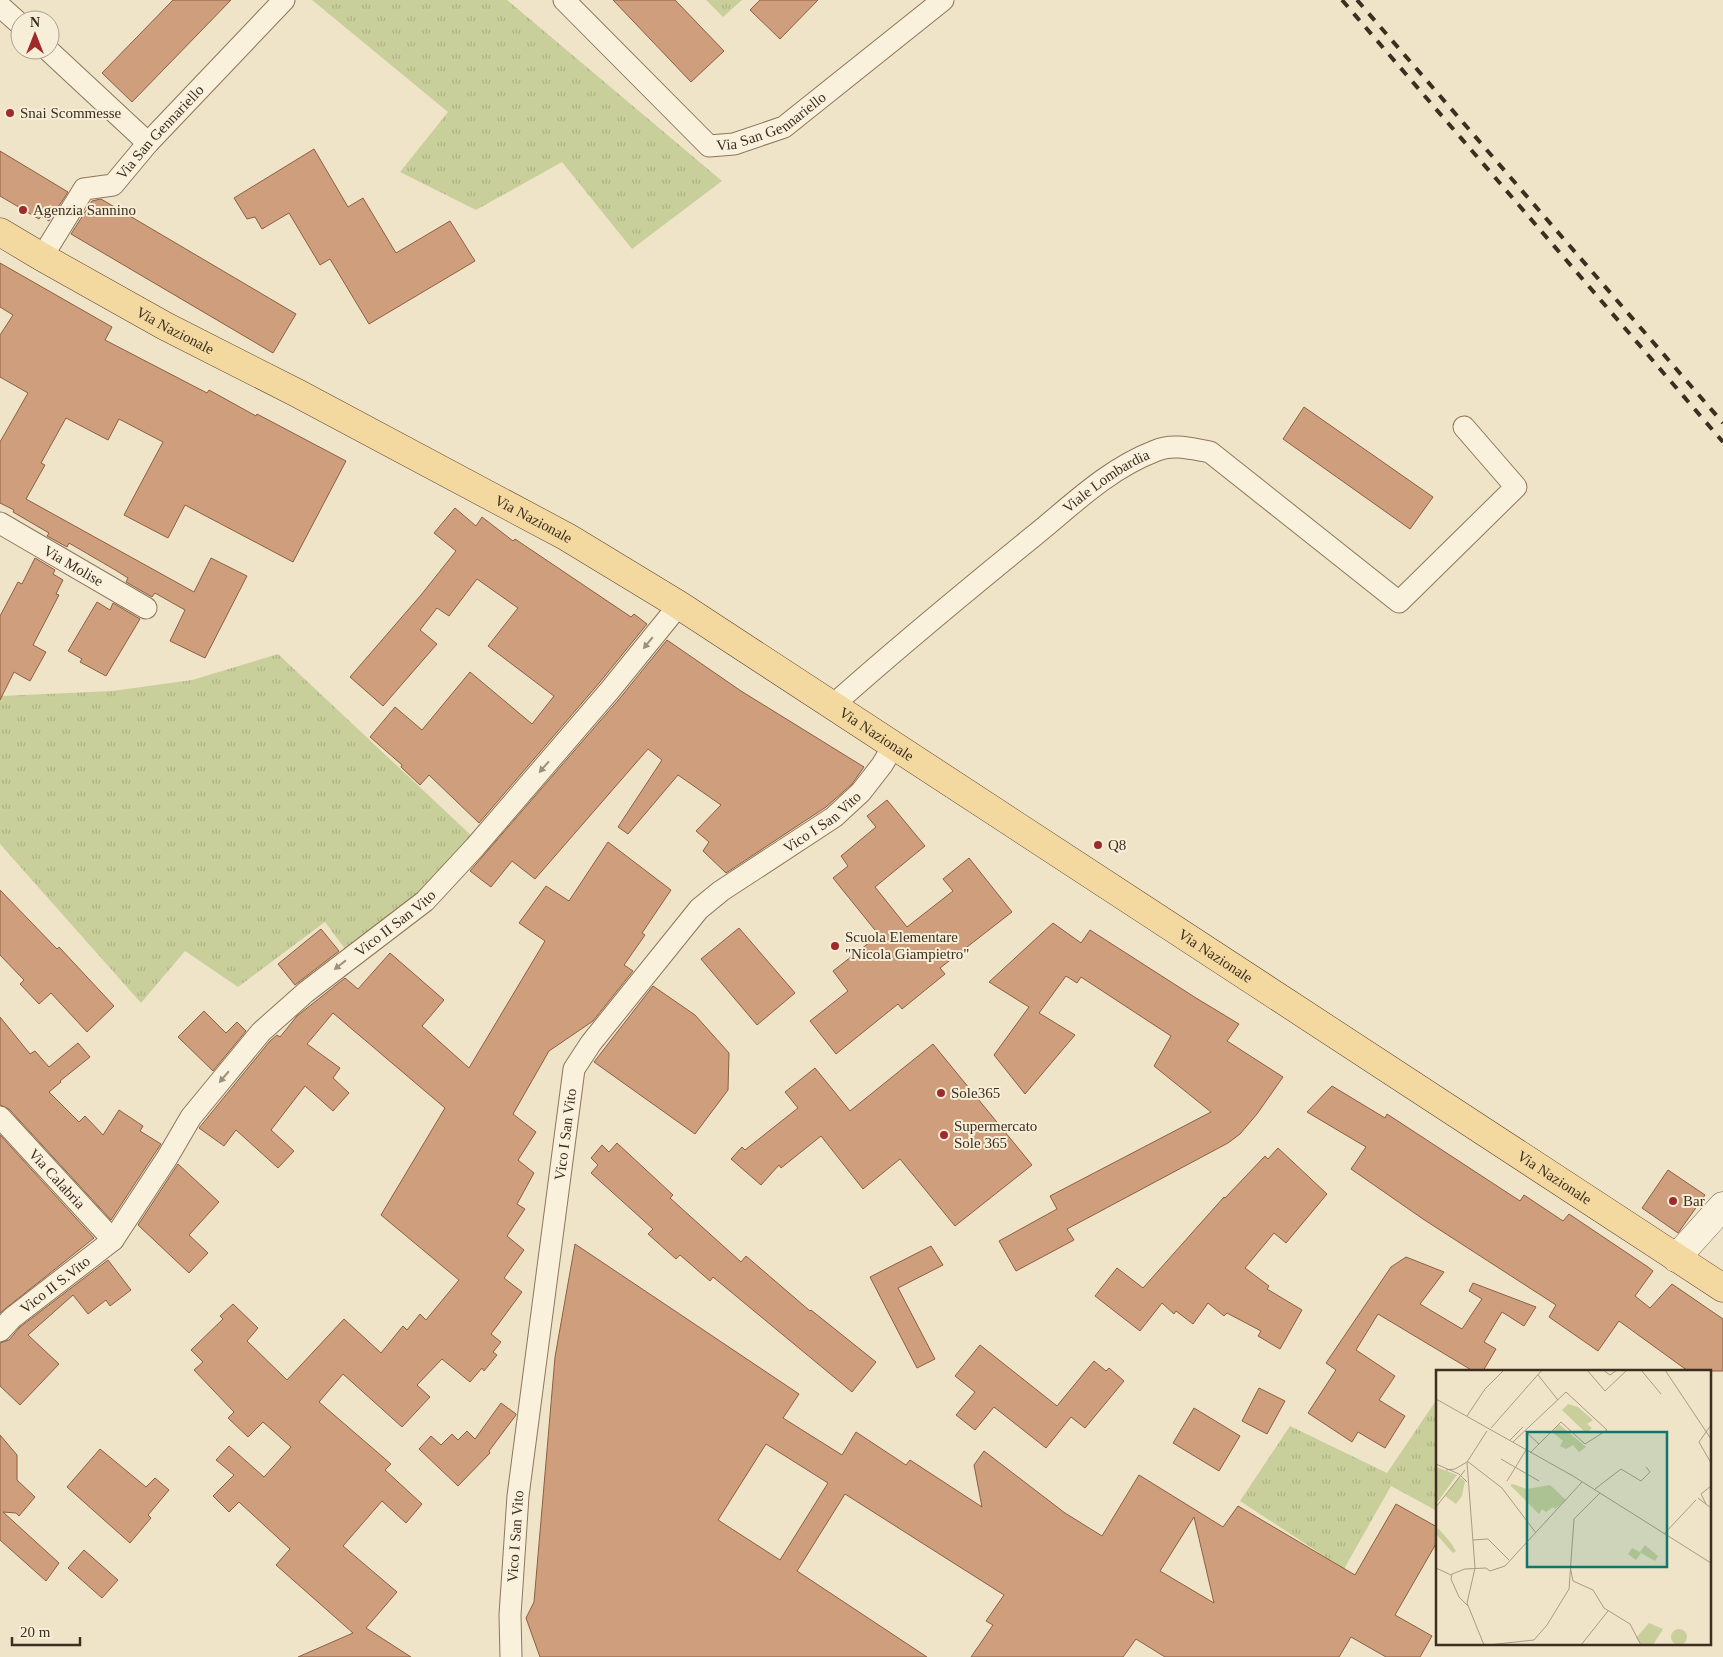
<svg xmlns="http://www.w3.org/2000/svg" width="1723" height="1657" font-family="'Times New Roman',serif">
	<defs>
		<pattern id="grass-tufts" width="24" height="20" patternUnits="userSpaceOnUse" patternTransform="scale(1.25)"><rect width="24" height="20" fill="#c9cf9b"/><path d="M3 7l-1-3M5 7V3M7 7l1-3M15 17l-1-3M17 17v-4M19 17l1-3" fill="none" stroke="#aeb285"/></pattern>
	</defs>
	<rect width="100%" height="100%" fill="#f0e4c8"/>
	<g fill="url(#grass-tufts)">
		<path d="M312 0H507L722 181 632 249 562 162 476 210 400 172 448 112Z"/>
		<path d="M706 0H742L723 17Z"/>
		<path d="M278 654 474 838 419 897 345 949 325 922 238 987 185 951 141 1003 0 844V696L112 691 192 680Z"/>
		<path d="M1437 1399V1511L1391 1486 1344 1569 1240 1501 1290 1426 1387 1473Z"/>
	</g>
	<g fill="#cf9f7d" stroke="#8d5f41" fill-rule="evenodd">
		<path d="M173 0H231L132 102 102 73Z"/>
		<path d="M613 0H675L724 51 691 82Z"/>
		<path d="M760 0H818L780 39 750 10Z"/>
		<path d="M314 149 348 207 363 198 396 253 450 221 475 261 369 324 330 259 320 265 289 213 262 229 255 217 247 219 234 198Z"/>
		<path d="M0 151 68 192 49 221 41 216 39 219 0 196Z"/>
		<path d="M101 199 296 314 273 353 71 234 92 201Z"/>
		<path d="M0 263 112 327 105 340 207 393 209 390 256 416 257 414 346 461 293 562 185 505 168 538 124 515 163 442 119 419 108 440 66 418 41 463 45 465 26 499 194 592 211 558 247 576 205 658 170 641 185 610 155 593 152 597 126 582 128 578 117 571 69 543 67 547 47 536 49 533 13 512 14 510 0 503V442L28 393 0 377V335L13 315 0 307Z"/>
		<path d="M1304 407 1433 497 1410 529 1283 439Z"/>
		<path d="M455 508 476 526 482 517 513 541 515 539 631 617 634 614 647 624 600 682 479 823 429 775 420 785 401 767 402 765 370 737 395 707 422 730 470 672 532 724 554 696 488 646 518 608 477 579 449 616 437 608 420 630 437 644 383 706 350 677 421 595 456 551 434 533Z"/>
		<path d="M35 558 55 570 53 574 63 580 56 594 59 595 33 645 46 652 30 681 14 672 0 700V616L18 582 22 584Z"/>
		<path d="M97 602 110 610 113 603 140 619 106 676 80 662 82 659 68 651Z"/>
		<path d="M667 640 741 691 864 767 852 784 826 807 726 873 703 851 709 842 696 831 721 805 678 775 628 834 618 827 662 760 648 749 535 879 512 861 491 887 470 871 620 698Z"/>
		<path d="M887 800 925 846 875 887 907 927 953 891 943 879 969 858 1012 912 940 968 945 974 902 1009 898 1004 836 1054 810 1021 848 991 833 971 879 935 833 878 848 866 841 856 876 827 867 816Z"/>
		<path d="M608 842 671 890 642 933 645 935 624 965 633 971 593 1021 549 1051 513 1114 536 1132 518 1160 534 1173 517 1204 525 1209 507 1236 524 1250 504 1278 522 1292 491 1334 501 1342 493 1352 497 1355 484 1371 482 1368 470 1382 442 1359 417 1385 430 1397 402 1427 343 1374 319 1402 391 1464 385 1470 422 1504 406 1523 382 1501 343 1546 397 1592 366 1628 411 1657H298L353 1633 276 1565 290 1549 239 1502 229 1512 213 1496 234 1475 216 1460 229 1446 264 1477 291 1447 263 1422 248 1437 228 1418 234 1412 194 1370 203 1362 191 1350 223 1319 220 1316 233 1304 258 1328 247 1341 287 1380 344 1319 381 1353 403 1326 407 1330 420 1314 426 1320 459 1280 381 1215 445 1108 333 1013 307 1044 340 1068 333 1078 349 1093 333 1111 305 1086 271 1130 294 1151 278 1168 236 1130 224 1146 199 1128 270 1041 277 1035 280 1037 297 1016 345 978 358 989 390 953 444 1000 422 1026 469 1068 545 941 519 923 546 886 569 901Z"/>
		<path d="M0 890 57 949 59 947 114 1006 87 1032 51 993 39 1004 20 984 24 980 0 955Z"/>
		<path d="M1053 923 1081 943 1090 930 1196 998 1239 1024 1227 1041 1283 1077 1257 1114 1240 1134 1228 1143 1067 1229 1074 1240 1016 1271 999 1241 1057 1209 1050 1196 1211 1112 1154 1066 1171 1036 1081 977 1077 983 1066 976 1039 1013 1075 1035 1025 1094 994 1055 1029 1007 989 982Z"/>
		<path d="M739 928 795 993 757 1025 701 959Z"/>
		<path d="M321 929 339 951 295 985 278 964Z"/>
		<path d="M653 986 695 1015 729 1053 728 1090 695 1134 594 1062Z"/>
		<path d="M204 1011 226 1033 237 1022 246 1031 213 1071 178 1037Z"/>
		<path d="M0 1017 30 1054 35 1051 49 1067 78 1043 90 1057 60 1081 61 1082 49 1092 79 1122 85 1116 103 1135 119 1110 143 1126 140 1131 161 1144 111 1220 9 1109 0 1105Z"/>
		<path d="M933 1044 1032 1165 955 1226 900 1159 863 1189 821 1136 781 1168 779 1165 761 1185 731 1159 742 1147 745 1150 798 1108 785 1092 815 1068 850 1111Z"/>
		<path d="M1332 1086 1385 1118 1387 1114 1520 1201 1524 1195 1563 1221 1569 1214 1648 1267 1653 1271 1635 1296 1650 1308 1672 1284 1723 1319V1371H1688L1619 1321 1598 1351 1549 1317 1556 1305 1423 1219 1351 1169 1366 1147 1307 1112Z"/>
		<path d="M0 1135 94 1238 0 1313Z"/>
		<path d="M617 1143 673 1195 670 1198 741 1262 746 1256 810 1311 811 1310 876 1362 852 1392 713 1277 710 1281 680 1255 676 1259 648 1234 653 1229 591 1173 598 1165 591 1158 602 1145 609 1152Z"/>
		<path d="M1278 1148 1327 1194 1286 1243 1274 1233 1245 1268 1269 1286 1267 1289 1302 1310 1280 1349 1258 1336 1261 1331 1227 1313 1224 1316 1208 1303 1193 1324 1176 1311 1174 1314 1162 1303 1140 1331 1095 1296 1117 1268 1143 1288 1224 1197 1225 1198 1265 1156 1268 1159Z"/>
		<path d="M178 1164 219 1202 189 1235 208 1253 189 1273 138 1225Z"/>
		<path d="M1668 1170 1705 1195 1678 1233 1642 1208Z"/>
		<path d="M575 1244 799 1394 783 1418 842 1455 856 1432 906 1465 910 1460 982 1507 974 1465 984 1451 1065 1513 1102 1536 1139 1475 1223 1527 1238 1506 1355 1575 1396 1504 1437 1527V1542L1395 1615 1432 1636 1420 1657H1386L1351 1637 1339 1657H1165L1136 1639 1123 1657H971L993 1625 986 1621 1004 1595 845 1494 797 1571 927 1657H540L526 1618 534 1602 555 1357ZM766 1444 828 1483 780 1560 718 1520ZM1194 1517 1214 1603 1160 1571Z"/>
		<path d="M931 1246 943 1265 898 1288 935 1359 917 1368 870 1277Z"/>
		<path d="M1406 1257 1444 1272 1420 1304 1462 1329 1482 1299 1469 1291 1473 1283 1536 1307 1524 1326 1502 1312 1484 1342 1496 1349 1483 1371H1473L1378 1314 1356 1350 1395 1376 1379 1400 1405 1416 1385 1448 1358 1432 1352 1442 1308 1413 1336 1370 1326 1363 1391 1267Z"/>
		<path d="M108 1260 131 1290 110 1306 106 1300 88 1314 73 1295 28 1335 59 1364 20 1405 0 1386V1343L9 1340 20 1327Z"/>
		<path d="M980 1345 1057 1406 1094 1361 1106 1371 1109 1368 1124 1381 1085 1428 1071 1417 1046 1448 994 1407 975 1430 956 1415 975 1392 955 1376Z"/>
		<path d="M1259 1388 1285 1401 1267 1434 1242 1421Z"/>
		<path d="M501 1403 516 1414V1415L489 1451 490 1453 458 1486 419 1449 431 1436 441 1445 452 1434 458 1440 467 1431 475 1439Z"/>
		<path d="M1194 1408 1240 1436 1219 1471 1173 1443Z"/>
		<path d="M0 1435 17 1455V1480L35 1497 19 1516 16 1513 3 1512 59 1563 46 1581 0 1540Z"/>
		<path d="M100 1449 146 1487 155 1478 169 1490 148 1515 151 1518 130 1543 67 1487Z"/>
		<path d="M84 1550 118 1580 102 1598 68 1568Z"/>
	</g>
	<g fill="none" stroke-linecap="round" stroke-linejoin="round">
		<g stroke="#8d765c" stroke-width="23">
			<g id="street">
				<path id="s1" d="M564 0 709 146 734 144 784 127 943 0"/>
				<path d="M0 6 20 24"/>
				<path d="M48 50 148 143"/>
				<path id="s2" d="M42 257 84 189 113 185 148 143 284 0"/>
				<path id="s3" d="M0 523 146 608"/>
				<path id="s4" d="M832 706C898 647 966 591 1035 535 1072 505 1108 469 1155 451 1173 443 1192 449 1210 452L1399 602 1516 487 1464 427"/>
				<path id="s5" d="M0 1117 113 1240"/>
				<path id="s6" d="M0 1331 12 1318 113 1240 167 1158 191 1117 261 1032 306 992 425 901 475 847 610 690 679 605"/>
				<path id="s7" d="M511 1657 510 1615 518 1496 574 1069 591 1043 699 909 721 891 834 817 861 792 882 765 894 745"/>
			</g>
		</g>
		<g stroke="#6f573f" stroke-width="29">
			<path id="secondary" d="M1676 1258 1723 1206"/>
		</g>
		<g stroke="#5b4430" stroke-width="29">
			<g id="primary">
				<path id="s8" d="M0 232 42 257 165 326 297 393 567 537 679 605 1723 1288"/>
			</g>
		</g>
		<use href="#street" stroke="#faf1dc" stroke-width="21"/>
		<use href="#secondary" stroke="#faf1dc" stroke-width="28"/>
		<use href="#primary" stroke="#f3d9a0" stroke-width="28"/>
		<g stroke="#3d2e20" stroke-width="4" stroke-dasharray="9 9" stroke-linecap="butt">
			<path d="M1342 0 1723 442"/>
			<path d="M1357 0 1723 423"/>
		</g>
	</g>
	<defs><path id="oneway-solid" d="M-6-.8H1V-3.2L6.5 0L1 3.2V.8H-6Z" transform="scale(1.25)"/></defs>
	<g fill="#9c907e">
		<use href="#oneway-solid" transform="translate(648 643) rotate(129)"/>
		<use href="#oneway-solid" transform="translate(544 767) rotate(131)"/>
		<use href="#oneway-solid" transform="translate(340 965) rotate(142)"/>
		<use href="#oneway-solid" transform="translate(224 1077) rotate(130)"/>
	</g>
	<g fill="#9e2a2b" stroke="#f7eed8" stroke-width="2">
		<circle cx="10" cy="113" r="5"/>
		<circle cx="23" cy="210" r="5"/>
		<circle cx="1098" cy="845" r="5"/>
		<circle cx="835" cy="946" r="5"/>
		<circle cx="941" cy="1093" r="5"/>
		<circle cx="944" cy="1135" r="5"/>
		<circle cx="1673" cy="1201" r="5"/>
	</g>
	<g text-anchor="middle" stroke-width="4" stroke-linejoin="round" paint-order="stroke">
		<g font-size="15" fill="#3d2e20" stroke="#f7eed8" text-anchor="start">
			<text x="20" y="118">Snai Scommesse</text>
			<text x="33" y="215">Agenzia Sannino</text>
			<text x="1108" y="850">Q8</text>
			<text x="845" y="942">Scuola Elementare<tspan x="845" dy="17">"Nicola Giampietro"</tspan></text>
			<text x="951" y="1098">Sole365</text>
			<text x="954" y="1131">Supermercato<tspan x="954" dy="17">Sole 365</tspan></text>
			<text x="1683" y="1206">Bar</text>
		</g>
		<g font-size="15" fill="#3d2e20" stroke="#f7eed8">
			<text dy="5" stroke="none"><textPath href="#s1" startOffset="274">Via San Gennariello</textPath></text>
			<text dy="5" stroke="none"><textPath href="#s2" startOffset="180">Via San Gennariello</textPath></text>
			<text dy="5" stroke="none"><textPath href="#s8" startOffset="201">Via Nazionale</textPath></text>
			<text dy="5" stroke="none"><textPath href="#s4" startOffset="355">Viale Lombardia</textPath></text>
			<text dy="5" stroke="none"><textPath href="#s8" startOffset="606">Via Nazionale</textPath></text>
			<text dy="5" stroke="none"><textPath href="#s3" startOffset="85">Via Molise</textPath></text>
			<text dy="5" stroke="none"><textPath href="#s8" startOffset="1011">Via Nazionale</textPath></text>
			<text dy="5" stroke="none"><textPath href="#s7" startOffset="946">Vico I San Vito</textPath></text>
			<text dy="5" stroke="none"><textPath href="#s6" startOffset="574">Vico II San Vito</textPath></text>
			<text dy="5" stroke="none"><textPath href="#s8" startOffset="1416">Via Nazionale</textPath></text>
			<text dy="5" stroke="none"><textPath href="#s7" startOffset="526">Vico I San Vito</textPath></text>
			<text dy="5" stroke="none"><textPath href="#s5" startOffset="84">Via Calabria</textPath></text>
			<text dy="5" stroke="none"><textPath href="#s8" startOffset="1821">Via Nazionale</textPath></text>
			<text dy="5" stroke="none"><textPath href="#s6" startOffset="72">Vico II S.Vito</textPath></text>
			<text dy="5" stroke="none"><textPath href="#s7" startOffset="121">Vico I San Vito</textPath></text>
		</g>
	</g>
	<g transform="translate(1436 1370)">
		<rect width="275" height="275" fill="#f0e4c8"/>
		<path d="M132 34 142 37 157 50 151 54 156 58 150 63 126 40ZM123 54 150 77 143 82 137 75 130 79 124 76 127 71 116 62ZM0 97 21 105 0 134ZM77 114 91 119 114 115 130 130 119 139 117 137 110 142 106 139 103 144 74 115ZM2 158 15 173 20 181 17 183 0 164ZM209 175 222 186 219 191 205 183 200 190 192 184 196 178 204 182ZM213 253 227 259 217 275H206L200 268Z" fill="#c9cf9b"/>
		<path d="M235 267a8 8 0 1 1 16 0a8 8 0 1 1-16 0Z" fill="#c9cf9b"/>
		<path d="M23 107 29 111 26 126 20 134 9 126Z" fill="#c9cf9b"/>
		<path fill="none" stroke="#a89b85" stroke-width="1" d="M151 0 169 21 191 0M167 0 174 5 181 0M205 0 225 24M229 0 275 69M102 5 122 30M0 29 137 106 275 193M31 46 49 19 68 0M275 55 263 72 275 93M55 58 106 0M89 61 103 74M74 70 87 57M77 72 130 22 171 60 149 74 125 52 94 83M65 89 103 111M31 91 66 118 100 163M31 92 39 198 31 233 48 275M0 94 23 104 31 112M10 100 19 99 31 92 51 61M71 111 90 80M159 119 185 99 205 111 214 102 210 97M262 128 275 138M270 134 265 124 275 116M0 137 29 100M228 164 260 130M37 170 52 169 73 190M134 196 137 211 157 220 168 238 194 254 205 275M0 198 15 205M32 236 23 227 15 209 16 204 29 199 50 198 54 201 69 196 146 112M52 275 98 270 111 255 133 219 138 149 164 123M145 275 172 241"/>
		<path fill="#0f766e" fill-opacity="0.15" stroke="#0f766e" stroke-width="2.5" d="M91 62H231V197H91Z"/>
		<rect width="275" height="275" fill="none" stroke="#3d2e20" stroke-width="2.5"/>
	</g>
	<g transform="translate(35 35)"><circle r="24" fill="#f7eed8" stroke="#ada18e"/>
	<path d="M0-4L9 19L0 12L-9 19Z" fill="#9e2a2b"/>
	<text y="-8" font-size="14" font-weight="bold" text-anchor="middle" fill="#3d2e20">N</text>
	</g>
	<path d="M12 1637v8h68v-8" fill="none" stroke="#3d2e20" stroke-width="2.5"/>
	<text x="20" y="1637" font-size="15" fill="#3d2e20" stroke="#f7eed8" stroke-width="4" paint-order="stroke">20 m</text>
</svg>
